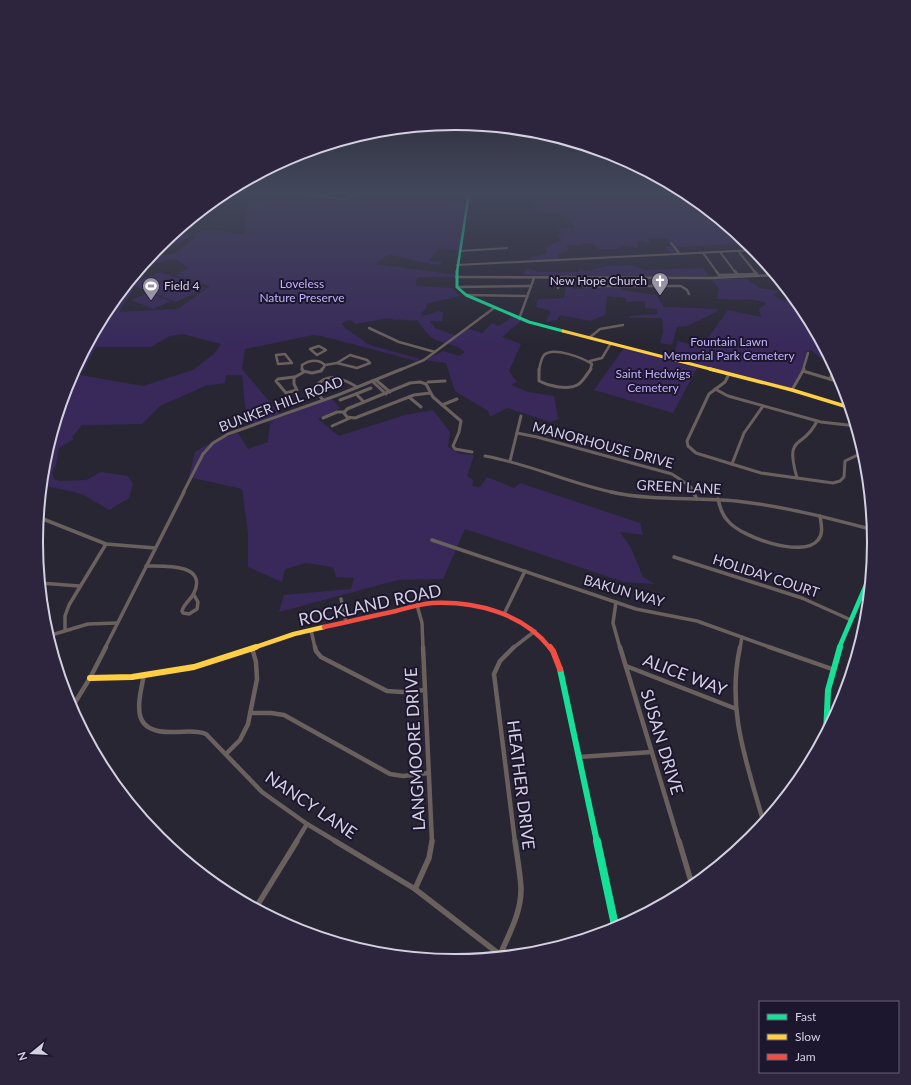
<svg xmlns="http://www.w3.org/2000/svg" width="911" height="1085" font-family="Lato,sans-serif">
	<rect width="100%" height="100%" fill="#292633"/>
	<g fill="#38295a">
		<path d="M274 193H289L349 201 358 193H457L454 194 455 198 453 201 468 204 461 251 440 248 429 260 432 261 442 262 441 265C423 264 406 257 388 255L376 264 457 275V277H417L416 286 452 288 460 296 426 304 427 308 421 313 423 316 439 311 443 312 442 321H430L435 328 457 336 466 328 482 333 492 323 499 326 514 316 523 319 502 337 521 344 509 371 517 382 511 385 528 392 554 396 558 419 551 422 507 408 490 417 488 411 455 391 446 363 425 360 443 351 459 356 465 352C457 344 446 345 436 340 428 336 422 327 417 320 408 322 403 318 394 320L390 318 355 324 351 320 345 321 342 324 345 328 370 345 420 359 416 361 322 336 313 335 245 349 242 369 280 414 330 397 340 408 318 419 339 436 405 415 433 410 450 432 448 447 460 454 474 455 467 476 473 480 472 486 480 487 487 477 514 488 520 483 640 523 643 535 620 532 631 548 643 577 655 584 624 582 465 529 443 579 398 580 279 612 284 595 351 589 354 578 336 577 333 567 306 563 285 569 282 582 248 567V533L242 489 189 477 195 452 226 434V437L238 433 248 449 268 442 270 423 276 421 247 424 242 375H226L225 383 205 386 160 406 142 424 82 425 72 437 74 439 59 448 56 465 52 472 54 479 60 481 86 480 101 472 128 476 133 484 129 498 109 510 82 494 42 485 43 470H46L44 466V460L67 386 80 375 143 386 193 370 215 353 221 344 182 334 170 336 151 347H96L83 371 80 374H73L71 375 107 309 124 288 132 291 119 312 178 309 210 286 176 275 188 268C169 249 166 268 147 262L156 255H170L175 253 196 237 195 234C207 225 230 235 245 234L247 206C255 200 267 201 274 193Z"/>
		<path d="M534 193 581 195 580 193H658L681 198V201L689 203 699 202 703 205 693 209C704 212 712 221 723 224V229L752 249H745L735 244 682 247 675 246 681 254H671L665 247 672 246 668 239 649 238V243L642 241 637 242 638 248 624 246 617 249H597L592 243H584L580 246 572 245 566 246 569 250 557 254 559 259 534 261 528 259 530 257 546 254 547 246 562 240 557 235 562 232 556 229 575 227 563 214 535 212Z"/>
		<path d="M176 232 193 234 178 244 163 242Z"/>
		<path d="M632 265 645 270 703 268 709 276H543L527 275 522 273 529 268 539 272H579V269L587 271 607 266Z"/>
		<path d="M160 272 174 277 144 290 130 284Z"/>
		<path d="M175 277 206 288 176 302 161 296 176 289 160 296 145 290Z"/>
		<path d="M711 279H746L760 288 779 291 773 295 782 300 798 302 804 310 820 339 819 344 827 355 824 361 811 350 805 352 808 353 803 371 792 390 672 359 678 341 701 347 728 310 761 317 759 309 767 303 754 300 717 299 719 288Z"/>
		<path d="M566 286H572L573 289H582L589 286 621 287 622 290 656 295 664 307 718 309 716 312 687 326 677 327 672 345 660 343 663 332 662 318H629L630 316 657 314V309L645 308V301L626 302V298L607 296 605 315 590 321 560 315 557 320 546 322 551 311 536 307 538 299 564 298Z"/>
		<path d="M148 293 171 301 153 309 131 300Z"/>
		<path d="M624 348 697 368 673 413 594 390Z"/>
	</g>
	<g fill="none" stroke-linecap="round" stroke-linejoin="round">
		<g stroke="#6a605e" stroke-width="2">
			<path d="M300 193 347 200 355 193"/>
			<path d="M683 193 712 213"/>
			<path d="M671 243 680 254"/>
			<path d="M748 250 768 265"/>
			<path d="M460 251 507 248"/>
			<path d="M738 251 755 272"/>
			<path d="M720 252 735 272"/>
			<path d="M703 253 717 272"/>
			<path d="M457 265 756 250"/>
		</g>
		<g stroke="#6a605e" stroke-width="2.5">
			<path d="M716 271 719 275 757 274"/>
			<path d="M735 271 738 275"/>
			<path d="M754 271 757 274"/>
			<path d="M456 277 710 278 776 275"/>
			<path d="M556 278 558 288"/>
			<path d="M580 278 583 286H681L687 290 689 294"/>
			<path d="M457 287 531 286"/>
			<path d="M467 295 527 296"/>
			<path d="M519 319 534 278"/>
			<path d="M369 328 399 342 435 352"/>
			<path d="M589 338 600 329 623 325"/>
			<path d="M319 346 326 350 317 355 310 349Z"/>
			<path d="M285 354 292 363 278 364 276 355Z"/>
			<path d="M350 355 367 360 370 363 357 368 337 363Z"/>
			<path d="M590 361 602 358 611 343"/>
			<path d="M302 365V370"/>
			<path d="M302 365C310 360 318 359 325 365"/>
			<path d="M325 365 337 363"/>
			<path d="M322 370 325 365"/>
			<path d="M400 370 424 360 494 308"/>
			<path d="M539 370C540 365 541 359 544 355 553 346 583 358 592 364L590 370"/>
			<path d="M803 370 808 353"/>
			<path d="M834 370 835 367"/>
		</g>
		<g stroke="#6a605e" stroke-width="3">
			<path d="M302 369 303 371 312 373 321 371 322 369"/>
			<path d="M539 369V381C549 386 568 391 579 384 584 380 587 374 591 369"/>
			<path d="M803 371 843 383"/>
			<path d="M729 374 725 382 709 394 687 441 688 446 696 453 761 473 833 483 840 481 844 477 845 461 864 452"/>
			<path d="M294 377V384L297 390 286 393 276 381 278 379Z"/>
			<path d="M295 377 304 372"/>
			<path d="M830 379 834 369"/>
			<path d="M376 380 390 392"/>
			<path d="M372 381 386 394"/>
			<path d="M428 382 445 381"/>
			<path d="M715 389 728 396 821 422 856 426"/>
			<path d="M792 390 804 369"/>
			<path d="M430 393 414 395 355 418 347 417 344 413 347 409 410 383 420 382 426 384 433 397 461 421 459 432 453 446 455 449 472 452"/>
			<path d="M409 397 421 407"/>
			<path d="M323 400 316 391 315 387C328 371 342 378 357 387"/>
			<path d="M340 400 356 394"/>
			<path d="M364 402 356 394 371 388"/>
			<path d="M442 405 457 399"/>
			<path d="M323 418 337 412H344"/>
			<path d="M332 426 350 418"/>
			<path d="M517 433 537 437 672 474 690 486 694 493"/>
			<path d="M858 455 867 461"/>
			<path d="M485 456C530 464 571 484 616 493"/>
			<path d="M510 461 521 416"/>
			<path d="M732 464 744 433 763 406"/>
			<path d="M797 478C784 432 803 451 817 421"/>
			<path d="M183 493 203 454 213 443 228 434 338 395 402 369"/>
		</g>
		<g stroke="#6a605e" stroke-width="3.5">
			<path d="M611 492C652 501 694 497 736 501 783 506 828 518 874 530"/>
			<path d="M693 492 697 499"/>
			<path d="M718 499C720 507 722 515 728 521 741 537 803 559 818 540 824 533 821 524 820 516"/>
			<path d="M38 517 106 544 155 548"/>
			<path d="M432 540 636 609 697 621 772 648"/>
			<path d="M674 557 802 598 851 620"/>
			<path d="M146 566C163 566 208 563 194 593 191 600 184 603 182 611L183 613 189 614 197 609 198 602 194 595"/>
			<path d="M40 583 79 586"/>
			<path d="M341 599 346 622"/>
			<path d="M616 602 613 623 620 648"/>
			<path d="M417 605 422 623 423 648"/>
			<path d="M504 614 525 571"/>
			<path d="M65 630V616L69 605 106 544"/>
			<path d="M311 630 315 648"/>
			<path d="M48 636 88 624 117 623"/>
			<path d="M105 648 184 492"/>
			<path d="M513 648 535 631"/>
			<path d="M740 648 742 637"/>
		</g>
		<g stroke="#6a605e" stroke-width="4.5">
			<path d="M315 647 316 651 321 657 387 691 402 692 425 690"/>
			<path d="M423 647 432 842"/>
			<path d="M514 647 500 661 494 674 515 842"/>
			<path d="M620 647 679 842"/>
			<path d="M740 647C726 711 747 763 764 824"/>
			<path d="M769 647 832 669"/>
			<path d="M626 666 734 708"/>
			<path d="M144 675C137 708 131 734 175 732 186 732 196 730 206 734L262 792 307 824 337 842"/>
			<path d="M71 709 90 678 106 647"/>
			<path d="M250 713H271L284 715 390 774 403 776 429 773"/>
			<path d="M226 754 240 740 248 724 257 679 256 662 252 648"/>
			<path d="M579 757 652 752"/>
			<path d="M296 842 307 824"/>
		</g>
		<g stroke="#6a605e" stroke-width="5.5">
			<path d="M335 841 415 889 503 957"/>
			<path d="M679 841 693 888"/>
			<path d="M415 889 429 858 432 841"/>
			<path d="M255 909 297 841"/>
			<path d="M500 955C509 934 522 911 521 887 520 872 517 856 515 841"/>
		</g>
		<path stroke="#16e098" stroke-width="2.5" d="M457 272 469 193"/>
		<path stroke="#16e098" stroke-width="3" d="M457 271V287L466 295 529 322 563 331"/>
		<path stroke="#16e098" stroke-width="4.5" d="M839 648 872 571"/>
		<g stroke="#16e098" stroke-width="6">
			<path d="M560 669 597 842"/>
			<path d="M826 734 828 690 840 647"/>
		</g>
		<path stroke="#16e098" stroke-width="8" d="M597 841 616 930"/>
		<path stroke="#ffcf43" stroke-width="3" d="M563 331 714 370"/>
		<path stroke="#ffcf43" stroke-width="3.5" d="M710 369 792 390 851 408"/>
		<path stroke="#ffcf43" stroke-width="4.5" d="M253 648 294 634 324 627"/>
		<path stroke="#ffcf43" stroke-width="6" d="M90 678 132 677 194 667 256 647"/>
		<path stroke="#f24e42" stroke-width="4.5" d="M324 627C348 622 372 616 396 611 407 608 420 604 432 603 475 601 523 613 550 648"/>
		<path stroke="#f24e42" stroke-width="6" d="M550 647 553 651 560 669"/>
	</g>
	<linearGradient id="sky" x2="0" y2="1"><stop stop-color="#17151c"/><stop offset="0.56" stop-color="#43475b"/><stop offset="1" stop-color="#43475b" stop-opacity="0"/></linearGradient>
	<rect width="911" height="345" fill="url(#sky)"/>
	<defs>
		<g id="church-pin" transform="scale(0.9)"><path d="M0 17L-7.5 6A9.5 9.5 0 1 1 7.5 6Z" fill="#9894a4" stroke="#1d162f"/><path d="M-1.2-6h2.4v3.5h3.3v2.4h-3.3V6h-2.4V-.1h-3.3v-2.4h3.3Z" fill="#fff"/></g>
		<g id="stadium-pin" transform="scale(0.9)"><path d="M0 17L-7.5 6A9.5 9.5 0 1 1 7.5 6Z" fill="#9894a4" stroke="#1d162f"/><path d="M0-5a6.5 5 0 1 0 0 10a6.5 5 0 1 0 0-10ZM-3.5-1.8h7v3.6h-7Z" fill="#fff"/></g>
	</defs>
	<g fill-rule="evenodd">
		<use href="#church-pin" x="660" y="281"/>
		<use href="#stadium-pin" x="151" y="286"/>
	</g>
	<g text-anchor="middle" stroke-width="4" stroke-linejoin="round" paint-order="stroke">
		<g font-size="12" fill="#d3d0e1" stroke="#1d162f" text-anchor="end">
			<text x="647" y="285">New Hope Church</text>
			<text x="164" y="290" text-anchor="start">Field 4</text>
		</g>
		<g font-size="12" fill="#c2b1fc" stroke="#1d162f">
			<text x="302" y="288">Loveless<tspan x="302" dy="14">Nature Preserve</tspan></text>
			<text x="729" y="346">Fountain Lawn<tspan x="729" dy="14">Memorial Park Cemetery</tspan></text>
			<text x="653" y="378">Saint Hedwigs<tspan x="653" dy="14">Cemetery</tspan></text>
		</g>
		<g font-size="14" fill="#d3d0e1" stroke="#1d162f">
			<text transform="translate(281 404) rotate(-21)" y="5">BUNKER HILL ROAD</text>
			<text transform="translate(603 445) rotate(15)" y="5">MANORHOUSE DRIVE</text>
			<text transform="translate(679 487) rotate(3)" y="5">GREEN LANE</text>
			<text transform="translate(766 576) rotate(18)" y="5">HOLIDAY COURT</text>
			<text transform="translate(624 591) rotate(16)" y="5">BAKUN WAY</text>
		</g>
		<g font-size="17" fill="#d3d0e1" stroke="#1d162f">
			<text transform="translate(370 605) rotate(-12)" y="6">ROCKLAND ROAD</text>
			<text transform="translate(685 675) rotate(21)" y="6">ALICE WAY</text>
			<text transform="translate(662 742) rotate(73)" y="6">SUSAN DRIVE</text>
			<text transform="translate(415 749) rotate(-93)" y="6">LANGMOORE DRIVE</text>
			<text transform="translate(521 785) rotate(83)" y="6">HEATHER DRIVE</text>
			<text transform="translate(311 805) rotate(34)" y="6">NANCY LANE</text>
		</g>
	</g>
	<path d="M0 0H911V1085H0ZM43 542a412 412 0 1 1 824 0a412 412 0 1 1-824 0Z" fill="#2c253d" fill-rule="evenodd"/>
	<path fill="none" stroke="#d3d0e1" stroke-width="2" d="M43 542a412 412 0 1 1 824 0a412 412 0 1 1-824 0Z"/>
	<rect x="759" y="1001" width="140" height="72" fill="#1d162f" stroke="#666076"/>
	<rect x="767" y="1014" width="20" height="6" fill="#16e098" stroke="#666076"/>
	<text x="795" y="1021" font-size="12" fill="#d3d0e1">Fast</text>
	<rect x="767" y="1034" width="20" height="6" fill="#ffcf43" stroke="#666076"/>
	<text x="795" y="1041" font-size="12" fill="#d3d0e1">Slow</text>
	<rect x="767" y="1054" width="20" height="6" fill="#f24e42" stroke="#666076"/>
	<text x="795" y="1061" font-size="12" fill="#d3d0e1">Jam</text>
	<g transform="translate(32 1053) rotate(252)" stroke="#1d162f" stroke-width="3" paint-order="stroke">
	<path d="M0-3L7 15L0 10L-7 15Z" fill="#d3d0e1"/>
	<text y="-6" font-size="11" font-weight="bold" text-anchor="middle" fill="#d3d0e1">N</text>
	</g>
</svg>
